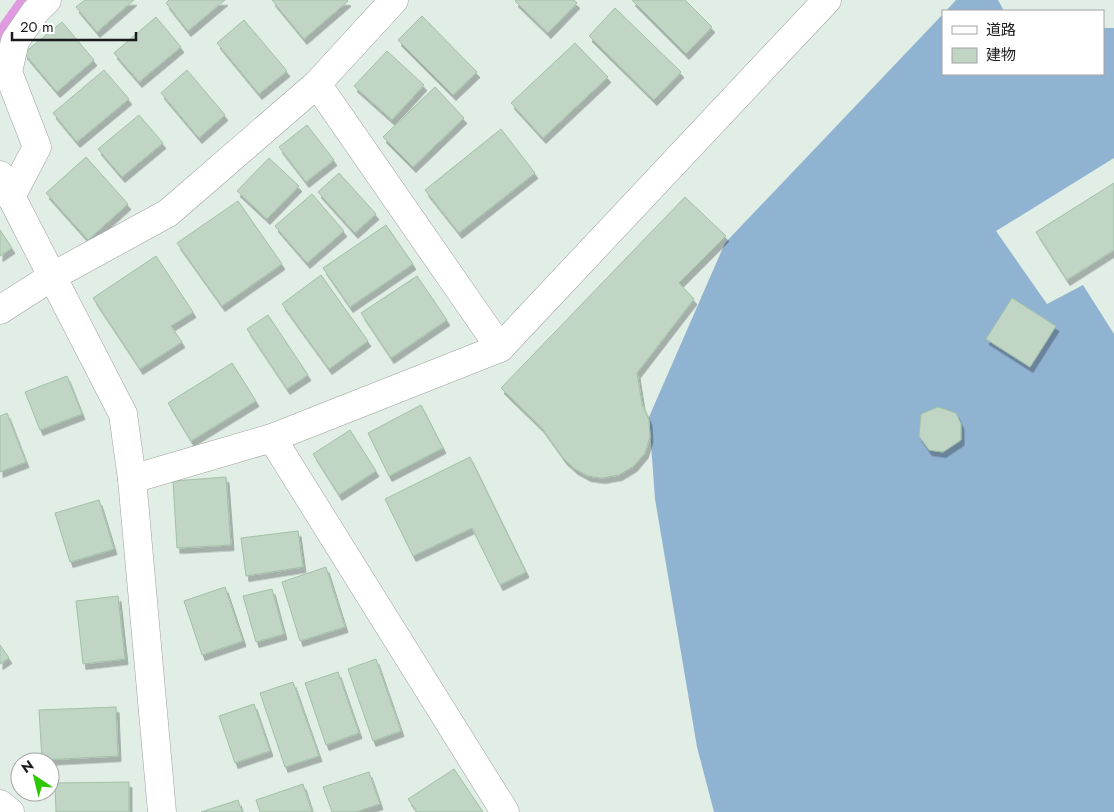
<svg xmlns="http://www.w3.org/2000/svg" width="1114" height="812" font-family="Jost,'Noto Sans JP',sans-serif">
	<defs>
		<filter id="shadow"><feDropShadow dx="3" dy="5.5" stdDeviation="0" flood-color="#0004"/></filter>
	</defs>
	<rect width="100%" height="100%" fill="#e0eee6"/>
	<g fill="#90b3d2">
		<path d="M956 0H998L1004 11H946Z"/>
		<path d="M943 14V74H1103V28H1114V158L996 231 1047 304 1083 285 1114 334V812H714L697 747 655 499 649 417 725 243Z"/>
	</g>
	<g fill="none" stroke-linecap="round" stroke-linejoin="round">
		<path stroke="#e09be0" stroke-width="12" d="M0 34 24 0"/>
	</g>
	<g fill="#c0d5c4" stroke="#a1c1a7" filter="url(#shadow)">
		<path d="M85 0H134L97 32 76 7Z"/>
		<path d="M169 0H225L188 31 166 3Z"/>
		<path d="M272 0H347L348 1 304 39Z"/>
		<path d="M517 0H574L577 3 548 33 515 1Z"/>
		<path d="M632 0H685L712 27 686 54Z"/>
		<path d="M615 8 681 72 654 100 589 36Z"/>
		<path d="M422 16 477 72 453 95 398 40Z"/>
		<path d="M156 17 181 47 139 82 114 53Z"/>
		<path d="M244 20 287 71 259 94 217 43Z"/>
		<path d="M62 22 94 60 57 92 24 53Z"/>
		<path d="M575 43 608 77 543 138 511 103Z"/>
		<path d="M387 51 424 85 392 120 354 86Z"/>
		<path d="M104 70 129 99 77 142 53 113Z"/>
		<path d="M187 70 225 115 199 138 161 93Z"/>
		<path d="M435 87 464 118 413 167 383 137Z"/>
		<path d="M139 115 163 143 122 177 98 149Z"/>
		<path d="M307 125 334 160 306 182 279 147Z"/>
		<path d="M501 129 535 173 459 233 425 190Z"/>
		<path d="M86 157 128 204 88 240 46 193Z"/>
		<path d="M269 158 299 186 267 219 237 191Z"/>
		<path d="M339 173 376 214 355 233 318 192Z"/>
		<path d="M1114 183V250L1067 280 1036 232Z"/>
		<path d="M312 194 344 231 307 263 275 226Z"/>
		<path d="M685 197 726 236 679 283 694 299 637 373 642 404 649 420 650 437 645 453 634 466 619 475 602 478 588 476 575 469 564 459 541 427 501 388Z"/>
		<path d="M238 201 282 264 222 306 177 243Z"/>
		<path d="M386 225 413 264 350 307 323 268Z"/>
		<path d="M0 230 12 248 0 256Z"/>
		<path d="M156 256 193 312 171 326 182 342 140 369 93 298Z"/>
		<path d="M321 275 368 341 329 369 282 304Z"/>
		<path d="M417 276 447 320 391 358 361 313Z"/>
		<path d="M1012 298 1056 326 1030 367 986 339Z"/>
		<path d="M268 315 308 375 287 389 247 329Z"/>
		<path d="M232 363 256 401 191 441 168 403Z"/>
		<path d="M67 376 82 414 40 430 25 392Z"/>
		<path d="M421 405 443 448 389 476 368 433Z"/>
		<path d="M938 407 956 413 961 424V440L943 452 929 450 919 436 921 414Z"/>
		<path d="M7 413 26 462 0 472V416Z"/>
		<path d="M350 430 376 471 339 495 313 454Z"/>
		<path d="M470 457 526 572 500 585 472 528 413 556 385 499Z"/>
		<path d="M226 477 231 545 177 548 173 481Z"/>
		<path d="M99 500 114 549 70 562 55 513Z"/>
		<path d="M298 531 303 567 246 576 241 538Z"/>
		<path d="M326 567 345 627 300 641 282 582Z"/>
		<path d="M225 587 243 641 202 655 184 601Z"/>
		<path d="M272 589 284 634 256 642 243 596Z"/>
		<path d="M118 596 125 659 83 664 76 601Z"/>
		<path d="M0 645 9 658 0 664Z"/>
		<path d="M376 659 401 731 373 741 348 669Z"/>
		<path d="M338 672 359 733 326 745 305 683Z"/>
		<path d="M293 682 319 756 285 767 260 693Z"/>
		<path d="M254 704 270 751 235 763 219 716Z"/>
		<path d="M116 707 118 756 42 760 39 710Z"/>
		<path d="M454 769 483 812H417L408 799Z"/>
		<path d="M369 772 380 804 356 812H332L323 787Z"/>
		<path d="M129 782V812H56L55 783Z"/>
		<path d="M303 784 312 812H260L256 800Z"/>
		<path d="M238 800 242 812H201Z"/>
	</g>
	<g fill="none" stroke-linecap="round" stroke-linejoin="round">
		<g stroke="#9f9f9f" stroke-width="29">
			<g id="minor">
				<path d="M317 84 500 348"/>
				<path d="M0 175 123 414 132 479 162 812"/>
				<path d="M11 197 37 147 8 72 15 41 35 12 47 0"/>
				<path d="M0 310 53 276 168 213 317 84 394 0"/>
				<path d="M272 438 505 812"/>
				<path d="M132 479 272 438 500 348 827 0"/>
				<path d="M0 804 10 812"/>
			</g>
		</g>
		<use href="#minor" stroke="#fff" stroke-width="28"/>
	</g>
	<rect x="942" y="10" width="162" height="65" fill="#ffffff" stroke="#a4a4a4"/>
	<rect x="952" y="26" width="25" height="8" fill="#ffffff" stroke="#a4a4a4"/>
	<text x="986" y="35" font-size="15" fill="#1b1b1b">道路</text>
	<rect x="952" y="48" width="25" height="15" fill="#c0d5c4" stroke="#a4a4a4"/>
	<text x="986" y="60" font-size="15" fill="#1b1b1b">建物</text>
	<g transform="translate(35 777) rotate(325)"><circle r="24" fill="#ffffff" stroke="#a4a4a4"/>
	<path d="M0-4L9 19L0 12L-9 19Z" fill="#2ec700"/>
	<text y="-8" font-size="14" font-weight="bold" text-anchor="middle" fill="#1b1b1b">N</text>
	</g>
	<path d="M12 32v8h124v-8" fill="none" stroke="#1b1b1b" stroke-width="2.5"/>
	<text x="20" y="32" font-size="15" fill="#1b1b1b" stroke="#ffffff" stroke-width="4" paint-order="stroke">20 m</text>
</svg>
